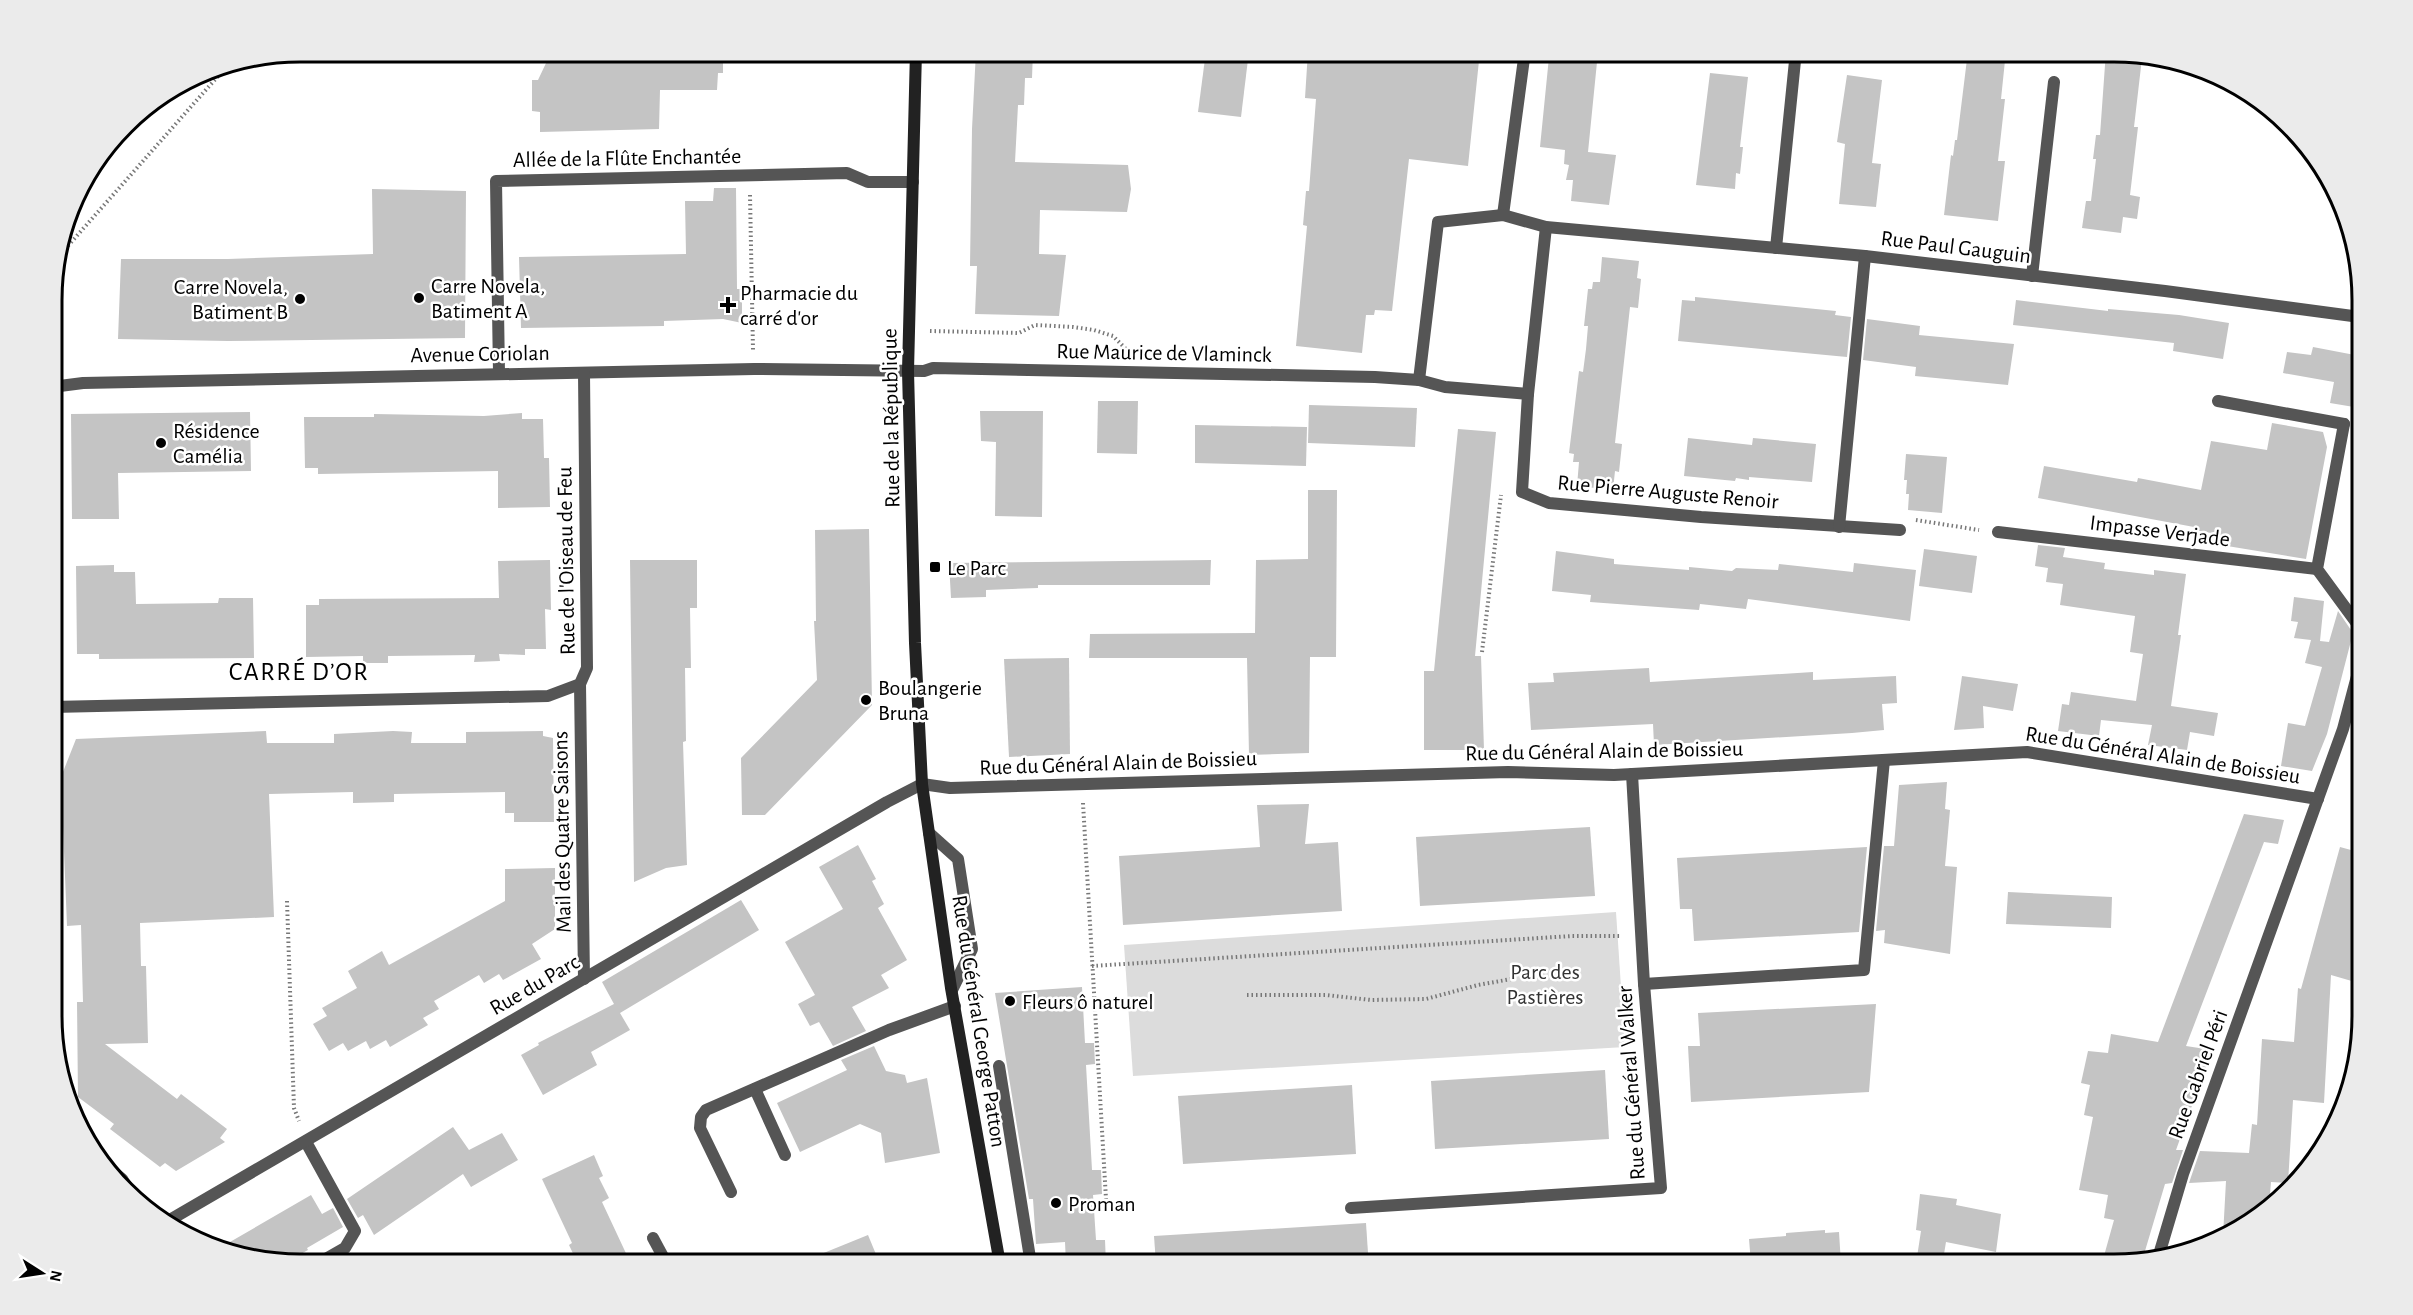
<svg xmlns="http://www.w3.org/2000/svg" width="2413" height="1315" font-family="'Alegreya Sans',sans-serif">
	<rect width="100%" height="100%" fill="#fff"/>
	<path fill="#dcdcdc" d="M1616 912 1625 1047 1133 1076 1124 945Z"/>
	<g fill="#c4c4c4">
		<path d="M655 51H723V73H718L717 90H660L659 129 540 132V112L532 111V80H538L547 61 655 58Z"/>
		<path d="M976 51H1033L1032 78H1025L1024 105H1018L1015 162 1128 165 1131 189 1127 212 1040 210 1039 254 1066 255 1059 316 975 314 977 266H970L972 129Z"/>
		<path d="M1206 51H1249L1241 117 1198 112Z"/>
		<path d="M1308 51H1480L1468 166 1409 159 1392 311 1375 310 1374 315H1366L1362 353 1296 346 1307 226 1303 225 1306 191H1309L1316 99 1305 98Z"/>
		<path d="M1968 51H2006L2001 99H2005L1998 161H2005L1998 221 1944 215 1951 155 1953 156 1955 140H1957Z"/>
		<path d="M2106 51 2142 58 2134 127H2138L2130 195 2140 197 2137 219 2123 217 2121 233 2082 228 2086 201H2091L2096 159H2093L2096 135H2100Z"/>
		<path d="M1549 57 1597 62 1588 152 1616 155 1609 205 1571 201 1573 180H1566L1569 165 1564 164 1565 150 1540 147Z"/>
		<path d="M1710 73 1748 77 1740 147H1743L1740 174 1736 173 1735 189 1696 185Z"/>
		<path d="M1847 75 1882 80 1872 163 1881 164 1876 207 1839 204 1845 144 1837 142Z"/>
		<path d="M714 188H736L737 289H742V323L723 319 664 321V326L521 328 519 257 686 254 685 201H713Z"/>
		<path d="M372 189 466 191 465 338 228 341 118 339 121 259H228L373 254Z"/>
		<path d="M1602 257 1639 261 1637 278 1641 279 1638 308 1630 307 1615 443 1622 444 1619 472 1615 471 1613 490 1577 486 1579 462H1573L1574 454 1569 453 1579 371 1583 372 1586 349 1588 326H1584L1588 289H1592L1593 282H1600Z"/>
		<path d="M1695 297 1836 311 1835 315 1851 317 1847 357 1678 341 1682 300 1695 301Z"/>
		<path d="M2016 300 2108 311V309L2179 315 2229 323 2223 359 2173 351 2174 343 2013 325Z"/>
		<path d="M1867 319 1920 326 1919 335 2014 344 2008 385 1915 376 1916 367 1863 360Z"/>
		<path d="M2313 347 2360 356V408L2330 403 2334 382 2283 373 2287 352 2311 355Z"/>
		<path d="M1098 401H1138L1137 454 1097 453Z"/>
		<path d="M1309 405 1417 408 1415 447 1308 443Z"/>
		<path d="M980 411H1043L1042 517 995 516 996 442 981 441Z"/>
		<path d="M250 412 251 471 118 473 119 519H72L71 414Z"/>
		<path d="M522 413V419H543L544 458H549L550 507 498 508V471L318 474V468H305L304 417H374V414L484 416Z"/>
		<path d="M2272 423 2323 432 2327 447 2306 559 2215 544 2217 534 2194 530V527L2038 498 2044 466 2137 482 2138 478 2201 490 2211 441 2267 450Z"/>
		<path d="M1195 425 1307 427 1306 466 1195 463Z"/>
		<path d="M1458 429 1496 432 1475 656H1481L1484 750H1424V671H1434Z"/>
		<path d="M1688 438 1752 445 1753 438 1816 444 1812 482 1749 477V480L1736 478 1735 481 1684 476Z"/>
		<path d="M1906 454 1947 457 1942 513 1908 510 1909 494H1906L1907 480H1904Z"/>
		<path d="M1308 490H1337L1336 657H1310L1309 753 1249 755 1247 658H1089L1090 634 1255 633 1256 560 1308 559Z"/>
		<path d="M869 529 872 705 765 815H742L741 758 817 680 814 621H816L815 530Z"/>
		<path d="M2038 545 2065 548 2063 557 2105 563 2104 569 2154 575V570L2186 574 2178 635H2181L2171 706 2218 713 2214 736 2190 732 2187 750 2148 745 2152 725 2101 720 2099 736 2058 731 2062 704 2069 705 2071 692 2136 701 2143 654 2130 652 2135 616 2060 605 2063 584 2046 582 2048 568 2035 566Z"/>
		<path d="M1924 549 1977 556 1972 593 1919 586Z"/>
		<path d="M1556 551 1614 559V564L1689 570V567L1732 571 1736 568 1778 570 1779 564 1853 572 1854 563 1916 570 1910 621 1748 599 1746 609 1700 604 1699 610 1590 602 1591 595 1552 591Z"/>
		<path d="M550 560 551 610 545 609 546 649H525V655L499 654 500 661 474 662 475 655 388 656V663H363V656L306 657V605H319V599L499 598 498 561Z"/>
		<path d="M630 560H697V608H690L691 668H685L686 741 683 742 687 865 666 868 634 882Z"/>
		<path d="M1211 560 1210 585H1038V588L986 590V597L951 598 949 563Z"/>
		<path d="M114 565V572H135L136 604 218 603 219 598H253L254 658 99 659V654H77L76 566Z"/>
		<path d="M2294 597 2324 601 2320 641 2329 642 2338 611 2353 633 2327 734 2312 771 2281 766 2288 723 2305 726 2322 667 2305 663 2311 640 2294 638 2298 622 2291 621Z"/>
		<path d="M1069 658 1070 754 1009 757 1004 659Z"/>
		<path d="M1649 668 1650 682 1813 672V680L1896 676 1897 703 1882 704 1884 730 1852 733 1654 745 1653 724 1531 730 1528 683 1554 682 1553 673Z"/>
		<path d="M1962 676 2018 684 2013 711 1983 706 1984 728 1954 730Z"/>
		<path d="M266 731 267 743H334V734L393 731 412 732 411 743H466V732L543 731V736L553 738 554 822H514V813H505V792L394 794V802L353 803V792L269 794 274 917 140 923 141 966H146L148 1043 105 1044 177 1099 181 1094 227 1129 220 1138 225 1142 176 1171 165 1163 160 1167 110 1129 114 1124 78 1097 77 1002H83L81 925 67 926 61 777 76 739Z"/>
		<path d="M1947 782 1945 809 1950 810 1945 866 1957 867 1950 954 1884 943 1885 930 1876 931 1884 846H1894L1899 785Z"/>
		<path d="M1309 804 1305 844 1338 842 1342 911 1123 925 1119 856 1260 847 1257 805Z"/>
		<path d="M2244 814 2284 820 2278 844 2264 842 2186 1046 2212 1050 2176 1150H2183L2172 1183 2165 1184 2142 1261 2102 1263 2114 1220 2104 1218 2108 1195 2079 1190 2093 1117 2084 1115 2090 1085 2081 1083 2088 1051 2108 1053 2111 1034 2158 1042Z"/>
		<path d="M1590 827 1595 896 1420 906 1416 837Z"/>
		<path d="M858 845 876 879 872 881 884 904 878 908 907 960 881 975 889 988 852 1007 866 1031 833 1046 819 1022 810 1026 798 1004 815 995 785 942 843 909 819 867Z"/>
		<path d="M1867 847 1859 932 1694 941 1692 909H1680L1677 858Z"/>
		<path d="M2340 847 2362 853V984L2331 975 2324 1103 2293 1100 2288 1183 2271 1182 2269 1207 2251 1222 2223 1236 2226 1181 2189 1183 2191 1177 2200 1151 2249 1153 2252 1124 2257 1125 2262 1039 2294 1042 2298 988 2301 989Z"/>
		<path d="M555 868V929L532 944 541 959 503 980 499 974 484 983 479 975 434 1001 439 1009 423 1018 428 1025 390 1047 386 1040 370 1049 366 1041 348 1051 343 1043 329 1051 313 1024 327 1016 322 1008 357 988 348 971 382 951 389 965 505 901V869Z"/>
		<path d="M2008 892 2112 897 2111 928 2006 924Z"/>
		<path d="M741 900 759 930 620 1013 630 1030 591 1052 597 1065 543 1095 521 1055 539 1045 538 1043 614 1004 602 982Z"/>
		<path d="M1082 987 1085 1043H1094L1095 1064 1086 1065 1092 1170H1101L1102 1194 1093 1195 1096 1240H1105L1106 1264H1066L1065 1242 1036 1244 1033 1199H1029L995 993Z"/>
		<path d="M1876 1004 1869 1092 1691 1102 1688 1046H1700L1698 1013Z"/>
		<path d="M874 1046 886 1071 905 1075 907 1083 927 1078 940 1153 885 1163 881 1133 860 1124 800 1152 777 1103 847 1070 841 1060Z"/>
		<path d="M1605 1070 1609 1139 1435 1149 1431 1081Z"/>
		<path d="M1352 1085 1356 1154 1183 1164 1178 1096Z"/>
		<path d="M453 1127 469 1150 502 1133 518 1160 471 1187 463 1174 374 1235 363 1215 358 1218 347 1199Z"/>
		<path d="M594 1155 603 1176 599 1178 609 1198 602 1202 631 1264H578L569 1245 572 1243 542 1179Z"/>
		<path d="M1920 1194 1957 1199 1956 1205 2001 1214 1996 1252 1946 1242 1943 1260 1917 1257 1921 1231 1916 1230Z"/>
		<path d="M311 1195 322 1214 333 1208 343 1227 307 1248 308 1250 288 1261 223 1246Z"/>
		<path d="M1366 1223 1368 1253 1156 1264 1154 1236Z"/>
		<path d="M1825 1230V1233L1839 1232 1841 1264H1751L1749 1239 1786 1236V1233Z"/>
		<path d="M868 1235 880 1264H799V1263Z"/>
	</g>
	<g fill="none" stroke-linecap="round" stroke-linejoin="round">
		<g stroke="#777" stroke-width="4" stroke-dasharray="1.5 3" stroke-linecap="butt">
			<path d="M750 195 753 350"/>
			<path d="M59 256 227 66"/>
			<path d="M930 331 1019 333 1035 325 1073 327 1094 330 1113 336 1129 352"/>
			<path d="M1916 520 1979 530"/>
			<path d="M1482 652 1501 495"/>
			<path d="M1083 803 1106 1199"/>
			<path d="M287 901 294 1108 299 1121"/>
			<path d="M1092 966 1572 936H1621"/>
			<path d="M1247 995H1326L1371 1000 1426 999 1478 985 1517 978"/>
		</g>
		<g stroke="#555" stroke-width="12">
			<path d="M2218 401 2344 424"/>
			<path d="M1998 532 2317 569"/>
			<path d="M929 833 958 859 972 949 952 990"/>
			<path d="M999 1066 1031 1264"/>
			<path d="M755 1089 785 1155"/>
			<path d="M306 1142 355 1231 345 1248 317 1264"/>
			<path d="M731 1192 700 1128 701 1117 706 1110 889 1030 955 1006"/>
			<path d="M653 1238 667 1264"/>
		</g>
		<path stroke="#555" stroke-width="12" d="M580 684 584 979"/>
		<g stroke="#555" stroke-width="12">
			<path d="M1503 215 1525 51"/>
			<path d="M1776 248 1796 51"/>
			<path d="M2032 276 2054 82"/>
			<path d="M499 373 496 181 847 173 868 182H913"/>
			<path d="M1419 380 1438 222 1503 215 1546 227 1865 256 2165 291 2360 317"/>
			<path d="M52 387 83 383 754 369 924 371 933 368 1375 377 1419 380 1445 387 1528 394 1546 227"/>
			<path d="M1528 394 1522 492 1549 503 1701 517 1900 530"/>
			<path d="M2344 424 2317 569 2361 629"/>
			<path d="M1839 527 1865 256"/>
			<path d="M52 707 548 696 580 684 587 668 584 374"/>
			<path d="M1644 984 1864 970 1884 760"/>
			<path d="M98 1159 122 1179 127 1187"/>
			<path d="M1351 1208 1661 1188 1644 984 1632 774"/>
			<path d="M168 1221 887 802 922 784 950 788 1508 772 1614 775 2027 752 2318 799"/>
			<path d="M2158 1258 2183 1174 2343 729 2361 661"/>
		</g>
		<path stroke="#222" stroke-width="12" d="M916 51 908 371 915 643 922 784 951 988 1000 1264"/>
	</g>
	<g fill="#000" stroke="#fff" stroke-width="2">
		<circle cx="419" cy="298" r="6"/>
		<circle cx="300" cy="299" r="6"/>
		<path d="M725 296h6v6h6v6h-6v6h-6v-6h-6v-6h6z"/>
		<circle cx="161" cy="443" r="6"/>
		<rect x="929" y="561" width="12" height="12" rx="3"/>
		<circle cx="866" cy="700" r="6"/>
		<circle cx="1010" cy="1001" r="6"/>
		<circle cx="1056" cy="1203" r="6"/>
	</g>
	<g text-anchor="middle" stroke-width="5" stroke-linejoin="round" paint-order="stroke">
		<g font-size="22" fill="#000" stroke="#fff">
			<text transform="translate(627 157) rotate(-1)" y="8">Allée de la Flûte Enchantée</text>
			<text transform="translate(1956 246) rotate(7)" y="8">Rue Paul Gauguin</text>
			<text transform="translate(1164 352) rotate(1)" y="8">Rue Maurice de Vlaminck</text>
			<text transform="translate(480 353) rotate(-1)" y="8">Avenue Coriolan</text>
			<text transform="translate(890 418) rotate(-91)" y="8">Rue de la République</text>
			<text transform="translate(1668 491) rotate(5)" y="8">Rue Pierre Auguste Renoir</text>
			<text transform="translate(2160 530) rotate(7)" y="8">Impasse Verjade</text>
			<text transform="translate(565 561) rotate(-91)" y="8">Rue de l'Oiseau de Feu</text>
			<text transform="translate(1604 750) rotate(-1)" y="8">Rue du Général Alain de Boissieu</text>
			<text transform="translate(2163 754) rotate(9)" y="8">Rue du Général Alain de Boissieu</text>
			<text transform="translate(1118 762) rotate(-2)" y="8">Rue du Général Alain de Boissieu</text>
			<text transform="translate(561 832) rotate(-91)" y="8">Mail des Quatre Saisons</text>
			<text transform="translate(534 984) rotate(-30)" y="8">Rue du Parc</text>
			<text transform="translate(980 1021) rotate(81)" y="8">Rue du Général George Patton</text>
			<text transform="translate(2197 1074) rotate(-70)" y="8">Rue Gabriel Péri</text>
			<text transform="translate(1630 1083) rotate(-94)" y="8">Rue du Général Walker</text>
		</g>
		<g font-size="22" fill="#000" stroke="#fff" text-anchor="start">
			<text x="431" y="293">Carre Novela,<tspan x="431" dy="25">Batiment A</tspan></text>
			<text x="288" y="294" text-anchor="end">Carre Novela,<tspan x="288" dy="25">Batiment B</tspan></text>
			<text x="740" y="300">Pharmacie du<tspan x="740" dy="25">carré d'or</tspan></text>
			<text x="173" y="438">Résidence<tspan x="173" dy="25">Camélia</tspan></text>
			<text x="947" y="575">Le Parc</text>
			<text x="878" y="695">Boulangerie<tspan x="878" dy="25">Bruna</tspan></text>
			<text x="1022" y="1009">Fleurs ô naturel</text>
			<text x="1068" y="1211">Proman</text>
		</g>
		<g font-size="22" fill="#333" stroke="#fff">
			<text x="1545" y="979">Parc des<tspan x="1545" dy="25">Pastières</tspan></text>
		</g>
		<g font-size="26" letter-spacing="1.5" fill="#000" stroke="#fff">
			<text x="299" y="680">CARRÉ D’OR</text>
		</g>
	</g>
	<path d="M0 0H2413V1315H0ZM300 62H2114A238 238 0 0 1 2352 300V1016A238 238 0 0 1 2114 1254H300A238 238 0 0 1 62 1016V300A238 238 0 0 1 300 62Z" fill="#ebebeb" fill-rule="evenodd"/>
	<path fill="none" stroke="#000" stroke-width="3" d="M300 62H2114A238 238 0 0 1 2352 300V1016A238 238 0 0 1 2114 1254H300A238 238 0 0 1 62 1016V300A238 238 0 0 1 300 62Z"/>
	<g transform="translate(42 1273) rotate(102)" stroke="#ffffff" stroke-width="4.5" paint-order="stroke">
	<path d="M0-4.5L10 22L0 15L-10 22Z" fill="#000000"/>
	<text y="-9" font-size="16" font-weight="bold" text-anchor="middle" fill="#000000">N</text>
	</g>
</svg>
